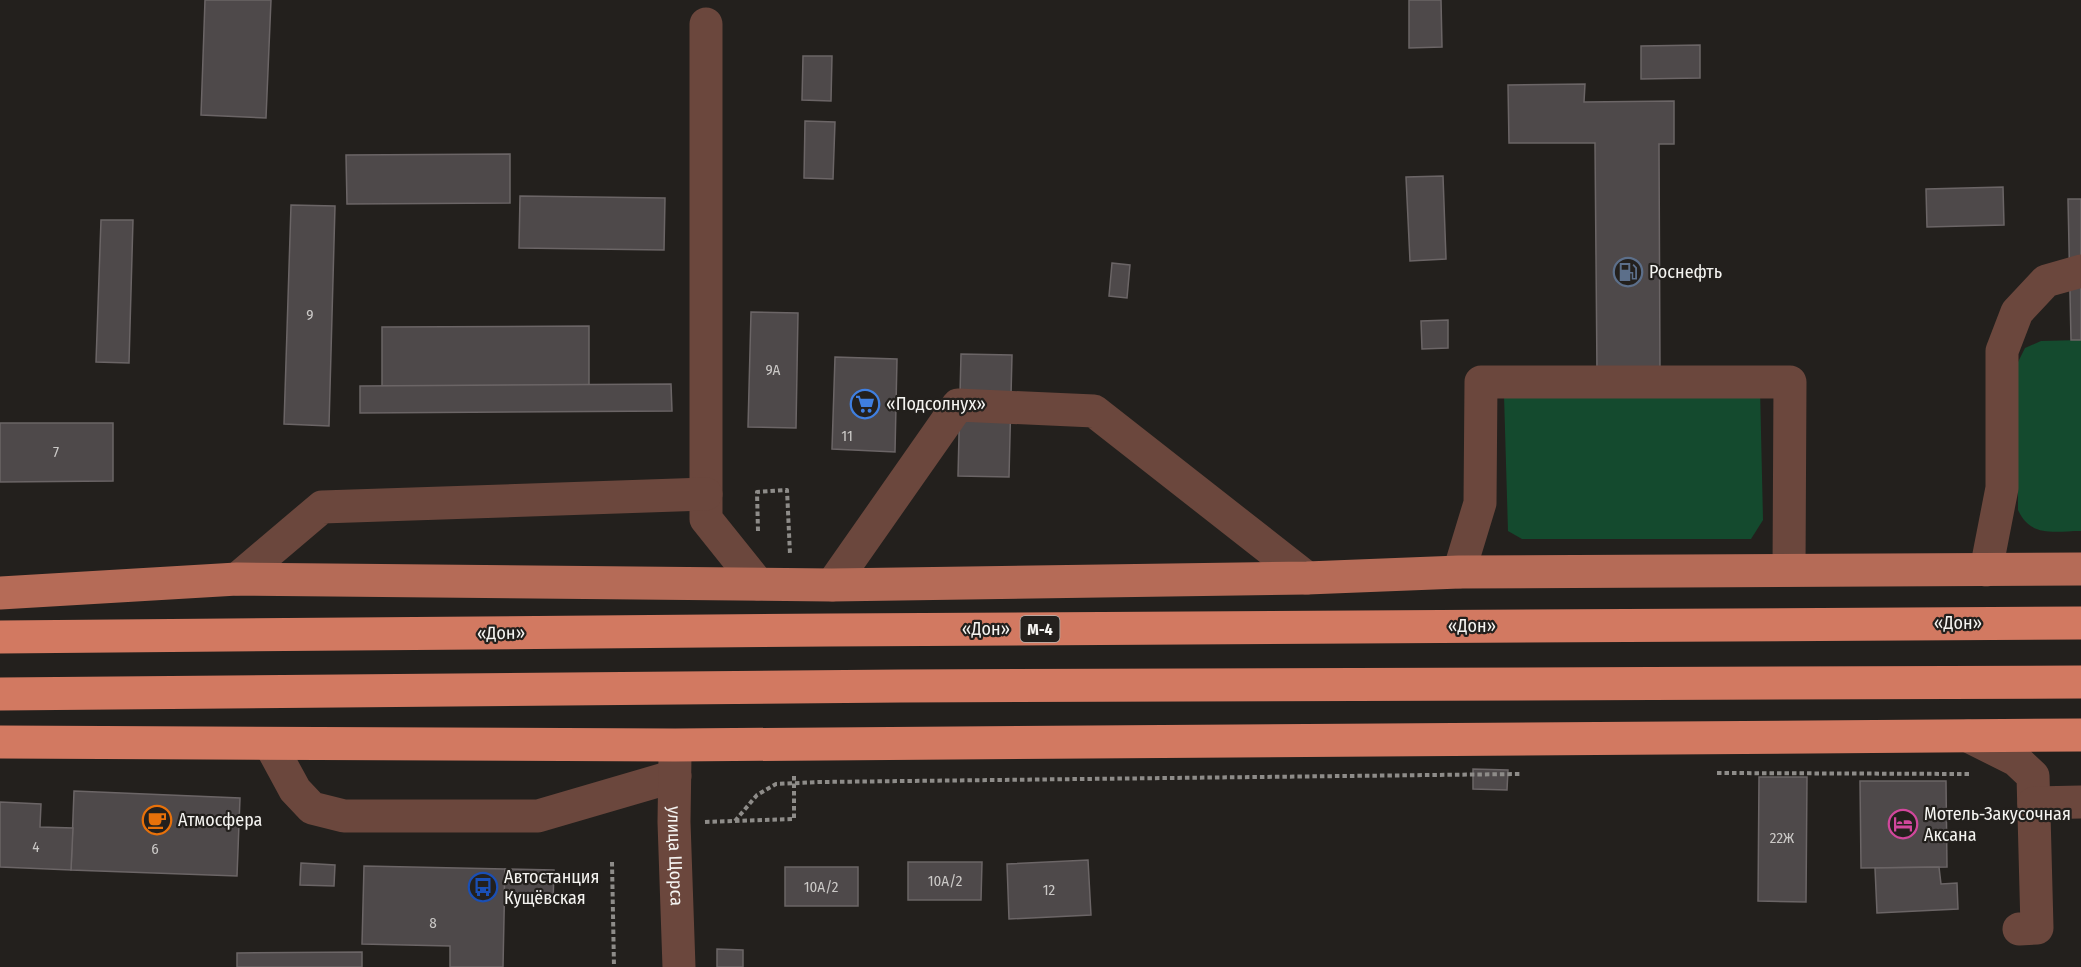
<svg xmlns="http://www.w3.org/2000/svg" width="2081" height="967" font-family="'Fira Sans Condensed',sans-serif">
	<rect width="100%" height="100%" fill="#23201d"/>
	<g fill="#144a2e">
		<path d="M2081 340V531C2054 531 2031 538 2018 510V362L2025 348 2041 341Z"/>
		<path d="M1760 388 1763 520 1751 539H1522L1508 531 1504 395Z"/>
	</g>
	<g fill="#4e494a" stroke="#6b6566" stroke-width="1.5">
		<path d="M205 0H271L266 118 201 115Z"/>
		<path d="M1409 0H1441L1442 47 1409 48Z"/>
		<path d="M1700 45V78L1641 79V46Z"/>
		<path d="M803 56H832L831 101 802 100Z"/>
		<path d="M1585 84 1584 102 1674 101V144H1659L1660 373H1597L1595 143H1509L1508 85Z"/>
		<path d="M805 121 835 122 833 179 804 178Z"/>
		<path d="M510 154V203L347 204 346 155Z"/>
		<path d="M1443 176 1446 259 1410 261 1406 177Z"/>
		<path d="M2003 187 2004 225 1927 227 1926 189Z"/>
		<path d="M520 196 665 198 664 250 519 248Z"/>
		<path d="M2068 199H2081V340H2071Z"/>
		<path d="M291 205 335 206 329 426 284 424Z"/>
		<path d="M101 220H133L129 363 96 362Z"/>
		<path d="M1112 263 1130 265 1127 298 1109 296Z"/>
		<path d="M751 312 798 313 796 428 748 427Z"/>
		<path d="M1448 320V348L1422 349 1421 321Z"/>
		<path d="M589 326V385L382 386V327Z"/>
		<path d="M961 354 1012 355 1009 477 958 476Z"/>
		<path d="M835 357 897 359 895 452 832 449Z"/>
		<path d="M671 384 672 411 360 413V386Z"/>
		<path d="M0 423H113V481L0 482Z"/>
		<path d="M1473 769 1508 770 1507 790 1473 789Z"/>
		<path d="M1759 777H1807L1806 902 1758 901Z"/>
		<path d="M1860 781H1946L1947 867 1861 868Z"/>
		<path d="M74 791 240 798 237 876 71 870Z"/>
		<path d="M0 802 41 804 40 827 73 828 71 870 0 867Z"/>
		<path d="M1088 860 1091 915 1009 919 1007 864Z"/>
		<path d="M908 862H982L981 900H908Z"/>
		<path d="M301 863 335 865 334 886 300 885Z"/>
		<path d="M364 866 505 869 503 967H450V946L362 944Z"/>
		<rect x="785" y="867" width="73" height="39"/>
		<path d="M1939 867 1941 884 1957 883 1958 909 1877 913 1875 868Z"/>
		<path d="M505 869 554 870 553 903 504 902Z"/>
		<path d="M717 949 743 950V967H717Z"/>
		<path d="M362 952V967H237V953Z"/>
	</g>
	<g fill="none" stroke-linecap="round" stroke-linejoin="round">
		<g stroke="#8e8c89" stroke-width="4" stroke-dasharray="4.5 3" stroke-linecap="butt">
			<path d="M758 531 757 492 787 490 790 554"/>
			<path d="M1717 773 1970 774"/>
			<path d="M735 821 757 795 776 784 820 782 1520 774"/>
			<path d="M705 822 794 819V775"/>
			<path d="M612 862 614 967"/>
		</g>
		<g stroke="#6b473d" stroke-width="33">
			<path d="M706 24V519L758 584"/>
			<path d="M1986 570 2002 488V351L2017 312 2046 281 2081 271"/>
			<path d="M1459 572 1480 503 1481 382H1790L1789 570"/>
			<path d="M237 579 322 507 706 494"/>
			<path d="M832 585 958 405 1094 411 1307 578"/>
			<path d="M1968 736 2016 760 2033 776 2037 928 2019 929"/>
			<path d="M270 744 295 790 312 808 344 816H538L675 776"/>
			<path id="s1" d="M675 756 674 822 679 967"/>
			<path d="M2034 803 2081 802"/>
		</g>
		<path stroke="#b56b57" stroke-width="33" d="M0 593 237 579 832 585 1307 578 1459 572 2081 569"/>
		<g stroke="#d27961" stroke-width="33">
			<path d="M0 637 829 630 2081 623"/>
			<path d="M0 694 901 686 2081 682"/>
			<path d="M0 742 675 745 2081 735"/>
		</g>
	</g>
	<defs>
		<g id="fuel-ring" transform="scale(1.5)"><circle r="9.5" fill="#23201d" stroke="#5c6f8a" stroke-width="1.5"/><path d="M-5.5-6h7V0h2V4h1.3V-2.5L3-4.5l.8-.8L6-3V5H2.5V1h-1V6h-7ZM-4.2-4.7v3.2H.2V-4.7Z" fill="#5c6f8a"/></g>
		<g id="supermarket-ring" transform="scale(1.5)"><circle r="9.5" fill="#23201d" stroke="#3f7fe0" stroke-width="1.5"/><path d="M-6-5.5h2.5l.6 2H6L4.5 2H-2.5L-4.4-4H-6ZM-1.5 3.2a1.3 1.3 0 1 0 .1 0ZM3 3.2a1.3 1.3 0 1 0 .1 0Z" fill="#3f7fe0"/></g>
		<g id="cafe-ring" transform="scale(1.5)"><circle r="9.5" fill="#23201d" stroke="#e8710a" stroke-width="1.5"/><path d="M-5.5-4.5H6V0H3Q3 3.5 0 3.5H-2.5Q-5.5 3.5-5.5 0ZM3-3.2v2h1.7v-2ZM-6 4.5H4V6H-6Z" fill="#e8710a"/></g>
		<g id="hotel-ring" transform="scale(1.5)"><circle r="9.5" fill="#23201d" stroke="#d1479c" stroke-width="1.5"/><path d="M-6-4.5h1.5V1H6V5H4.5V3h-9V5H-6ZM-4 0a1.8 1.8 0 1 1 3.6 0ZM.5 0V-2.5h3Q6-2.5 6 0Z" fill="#d1479c"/></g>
		<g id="bus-ring" transform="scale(1.5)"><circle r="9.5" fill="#23201d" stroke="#1a4fb4" stroke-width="1.5"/><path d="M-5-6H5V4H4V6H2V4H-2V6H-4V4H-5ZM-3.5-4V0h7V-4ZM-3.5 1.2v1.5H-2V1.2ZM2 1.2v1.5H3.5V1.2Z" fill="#1a4fb4"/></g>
	</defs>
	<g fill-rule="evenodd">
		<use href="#fuel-ring" x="1628" y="272"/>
		<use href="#supermarket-ring" x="865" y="404"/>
		<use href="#cafe-ring" x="157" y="820"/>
		<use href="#hotel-ring" x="1903" y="824"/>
		<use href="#bus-ring" x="483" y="887"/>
	</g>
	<g text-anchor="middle" stroke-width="4.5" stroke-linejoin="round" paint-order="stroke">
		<g font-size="15" fill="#cbc9c7">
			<text x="310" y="320">9</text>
			<text x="773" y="375">9А</text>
			<text x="847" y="441">11</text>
			<text x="56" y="457">7</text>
			<text x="1782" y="843">22Ж</text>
			<text x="36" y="852">4</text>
			<text x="155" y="854">6</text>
			<text x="945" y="886">10А/2</text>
			<text x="821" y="892">10А/2</text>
			<text x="1049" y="895">12</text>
			<text x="433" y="928">8</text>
		</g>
		<rect fill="#23201d" stroke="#b6b4b1" stroke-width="1.5" x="1020.5" y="616" width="39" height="26" rx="4.5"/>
		<g font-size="16" font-weight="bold" fill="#f5f4f1">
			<text x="1040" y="635">М-4</text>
		</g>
		<g font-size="18" fill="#f5f4f1" stroke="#23201d" text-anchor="start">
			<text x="1649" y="278">Роснефть</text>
			<text x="886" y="410">«Подсолнух»</text>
			<text x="1924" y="820">Мотель-Закусочная<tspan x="1924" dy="21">Аксана</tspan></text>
			<text x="178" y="826">Атмосфера</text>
			<text x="504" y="883">Автостанция<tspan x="504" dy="21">Кущёвская</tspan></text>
		</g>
		<g font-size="18" fill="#f5f4f1" stroke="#23201d">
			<text x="1958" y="629">«Дон»</text>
			<text x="1472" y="632">«Дон»</text>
			<text x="986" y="635">«Дон»</text>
			<text transform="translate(501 633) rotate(-1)" y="6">«Дон»</text>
			<text dy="6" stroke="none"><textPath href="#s1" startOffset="100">улица Щорса</textPath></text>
		</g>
	</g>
</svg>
